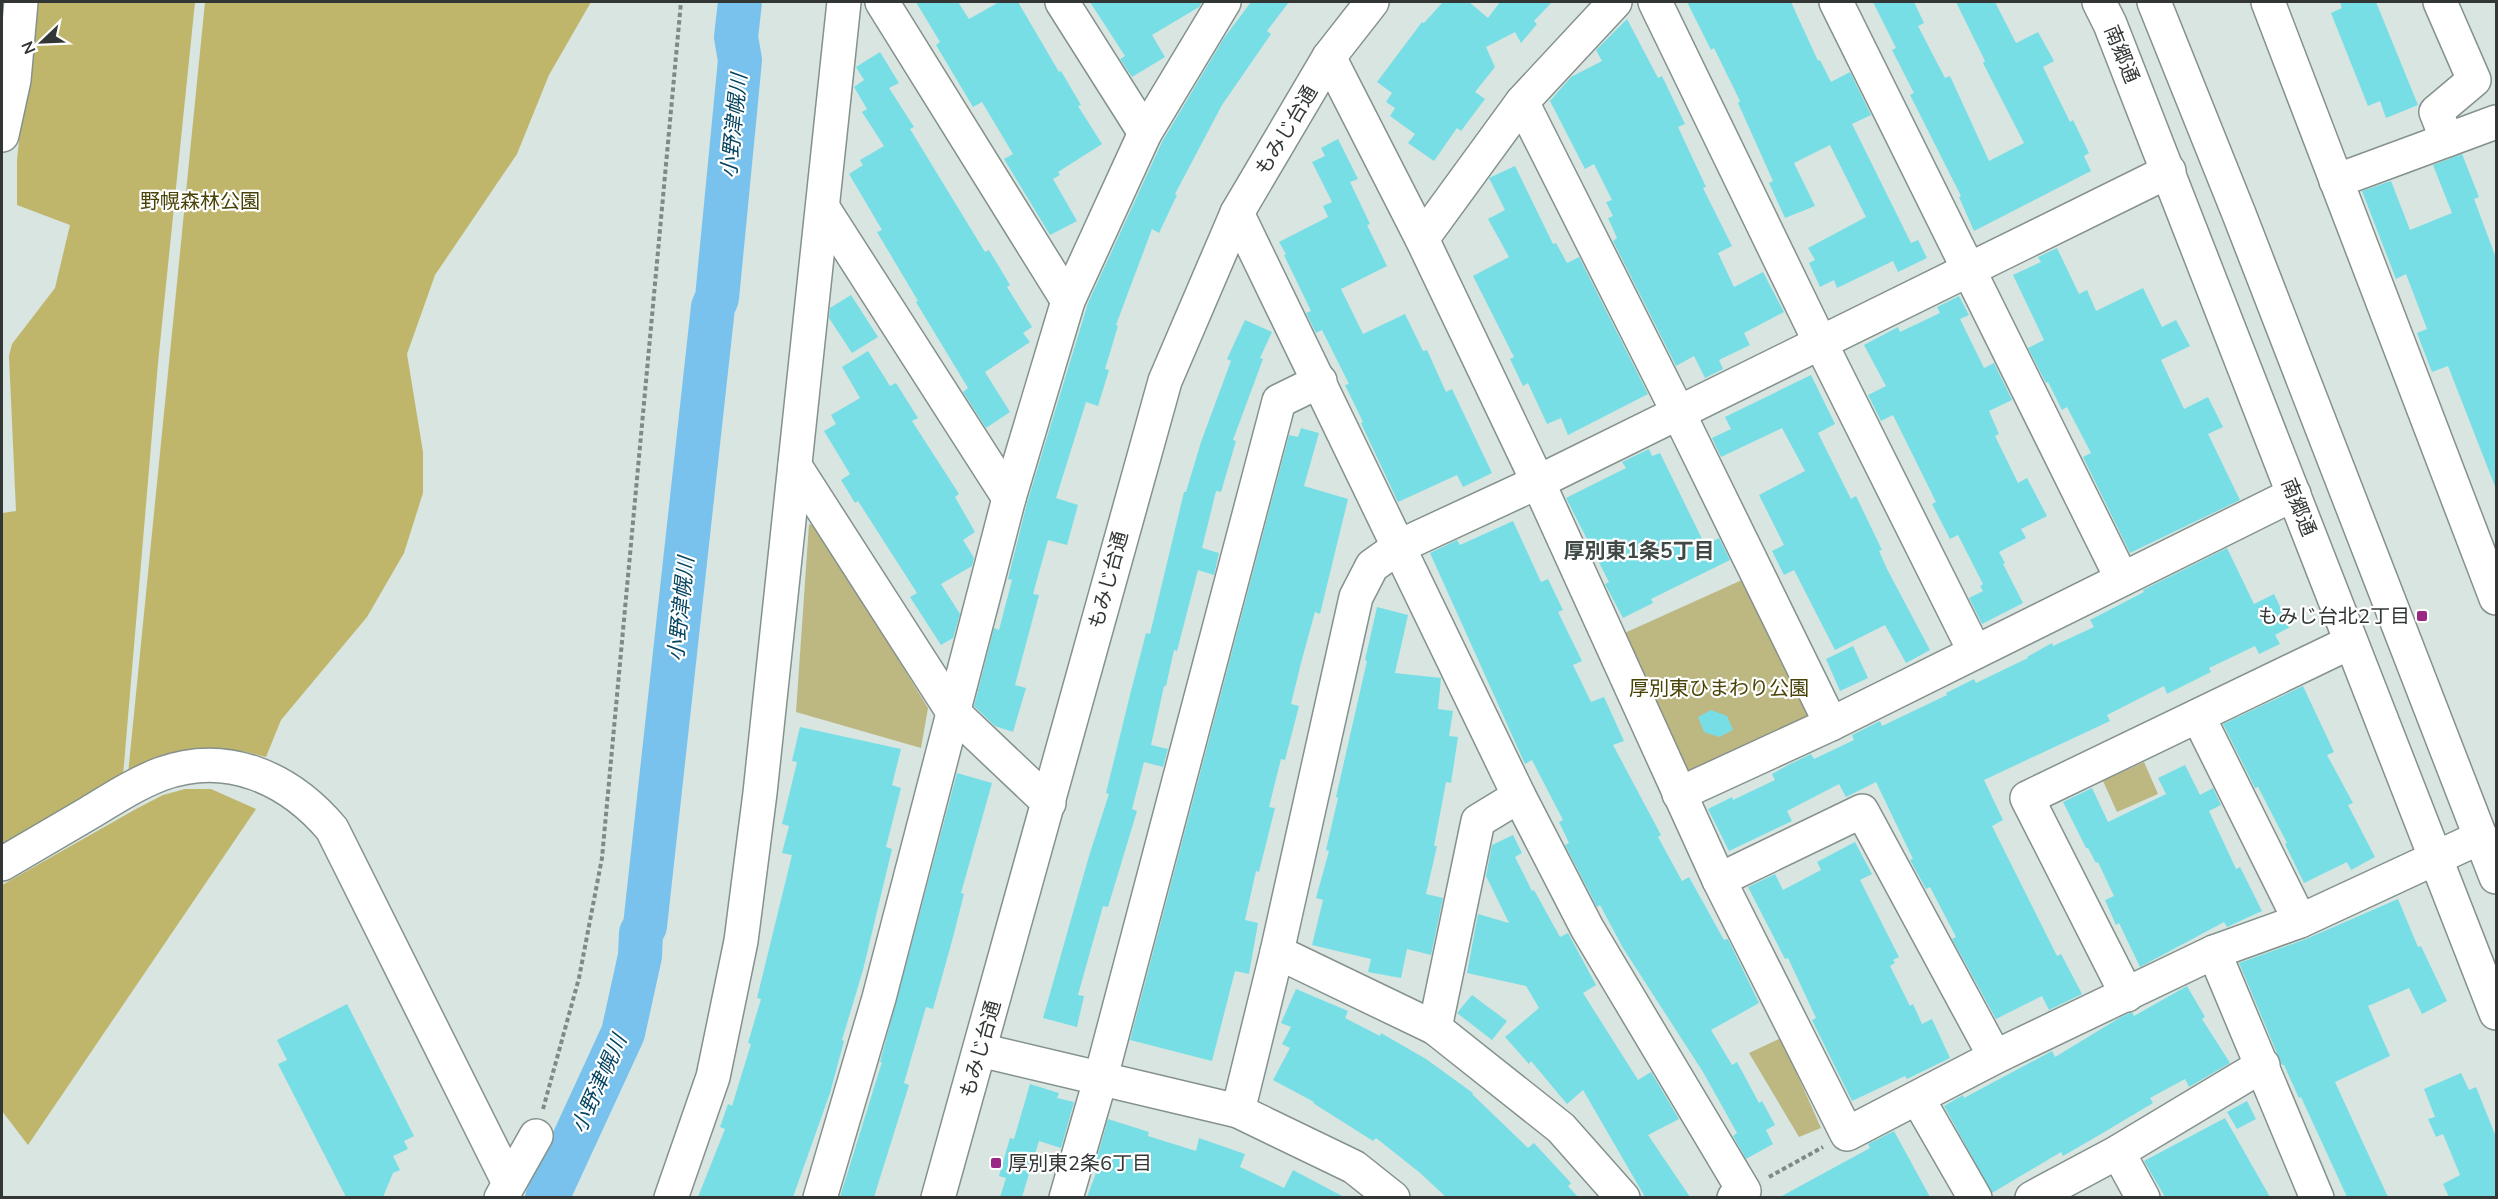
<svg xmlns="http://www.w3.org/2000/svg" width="2498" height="1199" font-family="'Nunito Sans','Noto Sans JP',sans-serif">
	<rect width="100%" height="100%" fill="#d8e5e0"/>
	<g fill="#bdb782">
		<path d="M809 524 817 527 928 708 921 748 796 712Z"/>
		<path d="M1742 580 1812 720 1686 783 1618 636Z"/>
		<path d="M2144 762 2158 794 2117 812 2103 781Z"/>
		<path d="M1781 1038 1821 1128 1799 1137 1749 1053Z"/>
	</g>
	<g fill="#bfb66c">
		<path d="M33 2H195L158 363 123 776 2 844V513L16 511 9 356 12 344 55 288 70 225 17 205V160Z"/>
		<path d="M205 2H591L549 75 517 154 435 275 407 354 423 452V493L404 553 367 617 281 720 266 757 242 751H195L128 774Z"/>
		<path d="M185 789H211L256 809 28 1145 2 1111V885L136 809 163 795Z"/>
	</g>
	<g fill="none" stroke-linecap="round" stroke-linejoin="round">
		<path stroke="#79c2ed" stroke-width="44" d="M547 1198 623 1033 640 956 641 933 645 926 713 307 717 298 740 60 736 37 740 2"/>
	</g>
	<g fill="#78dee6">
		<path d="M916 2H958L969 19 999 2H1018L1059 72 1061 71 1081 105 1078 106 1102 144 1058 172 1060 175 1053 179 1077 221 1050 235 1004 159 1013 154 982 102 973 107 936 45 940 42Z"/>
		<path d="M1090 2H1202L1199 7 1152 35 1165 57 1132 77 1120 59 1125 56Z"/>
		<path d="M1251 2H1289L1267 31 1271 34 1222 105 1175 194 1177 195 1159 233 1152 229 1116 325 1118 326 1105 369 1109 370 1098 406 1086 402 1056 498 1078 505 1067 545 1048 540 1033 594 1039 595 1015 685 1026 688 1013 732 995 726 974 706 994 628 999 630 1012 580 1008 579 1027 503 1088 303 1162 142 1224 38Z"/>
		<path d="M1443 2H1469L1488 18 1500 2H1552L1534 21 1537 24 1521 43 1515 32 1486 47 1495 67 1475 92 1485 99 1461 131 1457 128 1434 161 1408 143 1415 134 1390 116 1395 108 1386 102 1392 93 1377 82 1422 22 1424 23Z"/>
		<path d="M1687 2H1791L1818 61 1820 60 1831 82 1850 72 1871 115 1852 124 1911 243 1918 240 1927 258 1898 272 1893 261 1837 288 1834 280 1820 287 1809 263 1815 260 1808 248 1866 217 1830 145 1794 163 1815 206 1785 218 1769 183 1773 181 1738 103 1740 101 1714 48 1711 50Z"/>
		<path d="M1873 2H1914L1924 23 1918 26 1945 78 1950 76 1989 161 2024 143 1983 63 1985 61 1956 2H1995L2016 43 2038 32 2054 61 2043 67 2070 122 2073 120 2089 153 2084 156 2091 171 1974 231 1959 197 1961 196 1910 95 1914 93 1892 50 1896 48Z"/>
		<path d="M2340 2H2376L2418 105 2386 118 2380 101 2368 106 2331 13 2342 8Z"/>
		<path d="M1627 19 1658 78 1662 76 1685 124 1678 127 1706 187 1703 188 1732 246 1718 253 1734 287 1763 272 1784 312 1744 333 1750 345 1719 360 1723 369 1705 378 1694 356 1676 366 1613 241 1617 238 1608 218 1613 216 1606 202 1612 200 1594 164 1585 169 1550 101 1571 77 1602 61 1596 50Z"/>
		<path d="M880 52 899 83 889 88 914 127 910 129 985 252 989 250 1010 285 1007 287 1032 327 1023 333 1030 342 985 372 1010 412 986 428 963 392 968 388 916 302 918 301 877 232 882 230 849 174 863 165 860 160 884 146 862 112 867 109 854 87 864 80 856 67Z"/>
		<path d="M1338 139 1358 179 1350 182 1370 224 1367 225 1387 266 1341 289 1363 334 1405 314 1423 351 1427 350 1446 392 1452 389 1492 473 1463 487 1457 475 1398 502 1361 423 1363 422 1345 385 1349 384 1322 330 1316 333 1306 313 1311 311 1284 255 1286 254 1279 242 1328 217 1323 206 1332 202 1312 162 1325 156 1321 148Z"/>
		<path d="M2462 154 2479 197 2474 199 2496 258V489L2448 366 2432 372 2417 333 2427 329 2406 274 2396 279 2362 191 2391 181 2410 230 2452 213 2433 165Z"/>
		<path d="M1515 166 1553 244 1556 243 1567 263 1579 257 1648 394 1568 435 1561 418 1547 424 1528 383 1523 386 1510 359 1514 357 1473 276 1509 257 1488 219 1505 210 1489 178Z"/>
		<path d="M2057 248 2079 294 2087 290 2096 311 2143 288 2162 327 2176 320 2190 346 2161 360 2184 409 2208 397 2223 427 2208 434 2240 500 2130 553 2083 457 2091 453 2067 407 2062 410 2048 382 2046 383 2028 348 2044 340 2013 275 2041 262 2038 257Z"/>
		<path d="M851 295 878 337 852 353 829 318 830 308Z"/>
		<path d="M1959 296 1969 315 1960 319 1984 368 1994 363 2012 400 1989 411 1999 434 1995 436 2018 483 2027 478 2047 516 2021 529 2026 538 1999 552 2005 563 2003 564 2023 603 1982 624 1969 598 1983 591 1980 586 1983 584 1958 535 1950 539 1932 504 1936 502 1893 415 1881 421 1868 395 1886 386 1864 345 1898 327 1900 332 1940 313 1937 307Z"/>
		<path d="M1245 320 1272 332 1260 358 1263 359 1233 440 1236 441 1221 492 1216 491 1202 548 1219 553 1214 575 1198 570 1177 651 1174 650 1166 686H1164L1151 745 1168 749 1163 767 1144 762 1132 809 1137 811 1108 907 1103 906 1078 995 1084 996 1077 1027 1043 1018 1089 856 1109 794 1106 793 1130 695 1146 633 1150 634 1184 492H1186L1201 442 1231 361 1227 359Z"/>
		<path d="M868 351 890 386 896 383 918 418 912 421 959 494 955 497 975 532 963 540 974 558 972 566 941 584 960 614 953 638 941 645 910 597 917 593 858 501 855 503 841 480 850 474 824 431 836 424 831 415 860 398 842 367Z"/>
		<path d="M1811 375 1835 424 1818 433 1851 499 1856 496 1882 550 1879 551 1887 569 1930 650 1906 663 1885 625 1835 650 1794 570 1784 575 1772 551 1784 545 1759 495 1805 471 1782 428 1721 457 1712 438 1731 429 1725 417Z"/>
		<path d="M1301 428 1319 433 1304 486 1348 499 1320 614 1315 612 1301 663 1291 704 1299 706 1285 760 1281 759 1269 807 1275 808 1259 872 1256 871 1245 920 1258 923 1249 974 1235 971 1212 1061 1130 1040 1289 435 1298 437Z"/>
		<path d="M1649 449 1652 456 1660 453 1705 545 1719 538 1730 560 1651 599 1653 603 1623 618 1605 584 1609 582 1566 498 1626 468 1622 462Z"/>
		<path d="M1513 521 1541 582 1548 579 1563 610 1558 612 1582 661 1573 665 1591 702 1604 697 1624 741 1613 745 1661 835 1658 837 1682 881 1689 877 1724 940 1728 939 1759 1003 1711 1030 1732 1065 1737 1062 1759 1103 1762 1101 1775 1125 1766 1130 1773 1144 1746 1159 1733 1136 1737 1133 1703 1072 1623 948 1600 905 1597 907 1565 845 1569 843 1559 822 1563 820 1532 760 1525 764 1430 553 1457 540 1460 545Z"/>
		<path d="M2227 548 2254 604 2274 594 2290 627 2275 635 2280 644 2259 654 2255 646 2209 668 2211 672 2167 694 2164 686 2107 715 2110 721 1984 780 2003 820 1992 826 2057 956 2061 954 2082 994 2049 1010 2042 996 1996 1019 1952 939 1956 937 1930 887 1926 889 1910 860 1913 859 1876 782 1846 797 1839 784 1787 811 1792 821 1729 851 1708 809 1732 797 1733 800 1775 780 1772 774 1788 765 1811 754 1814 759 1854 740 1852 735 1880 721 1882 726 1947 695 1946 693 1974 679 1976 683 2028 658 2027 657 2052 643 2053 646 2094 627 2090 620 2144 592 2143 590Z"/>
		<path d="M1377 607 1408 615 1395 673 1441 678 1438 709 1453 711 1449 736 1458 737 1451 783 1446 782 1434 846H1437L1426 894 1443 898 1431 955 1407 949 1401 978 1368 972 1371 959 1312 945 1323 900 1316 898 1329 851 1326 850 1338 798 1336 797 1367 661 1365 660Z"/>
		<path d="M1853 646 1868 678 1840 691 1826 659Z"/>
		<path d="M2303 686 2334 752 2327 755 2353 803 2348 805 2375 857 2351 870 2347 862 2304 883 2285 844 2287 843 2258 787 2255 788 2223 724Z"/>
		<path d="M1711 710 1727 716 1733 730 1719 737 1704 732 1698 717Z"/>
		<path d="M800 727 901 749 892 785 901 788 886 847 892 849 863 970 842 1040 844 1041 830 1093 793 1197H698L725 1129 720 1127 728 1104 732 1106 751 1044 748 1043 761 999 757 998 792 855 782 853 789 826 782 824 797 762 792 761Z"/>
		<path d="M2185 765 2200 795 2213 788 2221 805 2209 811 2236 869 2240 867 2262 911 2227 927 2224 922 2140 967 2119 923 2116 925 2105 900 2114 896 2098 862 2096 863 2088 848H2086L2063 802 2092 788 2108 822 2166 794 2158 778Z"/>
		<path d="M957 773 992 783 961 893 964 894 952 941 933 1009 926 1007 904 1083 909 1085 874 1197H840L882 1062H880Z"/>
		<path d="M1513 835 1522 853 1515 857 1532 891 1534 890 1560 937 1568 933 1596 985 1583 993 1638 1080 1651 1072 1679 1119 1648 1135 1690 1197H1645L1583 1090 1567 1104 1531 1061 1529 1064 1505 1037 1539 1008 1526 986 1467 973 1478 914 1509 923 1486 876 1492 845Z"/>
		<path d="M1855 842 1872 874 1860 880 1899 957 1893 960 1895 963 1890 966 1910 1006 1913 1004 1922 1024 1932 1019 1950 1058 1907 1079 1905 1076 1852 1101 1812 1020 1816 1018 1788 958 1785 959 1748 887 1775 874 1783 890 1821 870 1817 862Z"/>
		<path d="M2398 899 2418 947 2421 946 2447 1001 2422 1014 2409 988 2368 1006 2390 1056 2335 1082 2388 1197H2347L2301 1097 2299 1098 2284 1065H2282L2239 963 2306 939Z"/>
		<path d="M2187 986 2205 1017 2202 1019 2230 1063 2189 1087 2185 1079 2150 1098 2153 1103 2101 1134 2063 1156 2061 1152 1992 1193 1944 1106 1963 1095 1964 1098 1977 1091 2052 1051 2055 1057 2121 1017 2132 1012 2134 1016Z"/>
		<path d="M1296 989 1348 1011 1345 1018 1380 1036 1381 1033 1426 1059 1473 1093 1472 1094 1528 1148 1534 1143 1571 1183 1568 1186 1578 1197H1446L1419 1172 1376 1138 1373 1141 1313 1103 1314 1102 1273 1080 1290 1048 1282 1044 1291 1027 1281 1023Z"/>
		<path d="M1472 995 1507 1021 1492 1040 1457 1013Z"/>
		<path d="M347 1004 414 1136 404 1141 408 1149 393 1156 400 1170 393 1173 383 1197H346L278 1064 287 1060 277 1040Z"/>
		<path d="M2461 1073 2469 1090 2476 1087 2496 1137V1197H2449L2443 1184 2460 1175 2443 1134 2436 1137 2428 1119 2435 1117 2424 1089Z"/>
		<path d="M1030 1084 1059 1093 1057 1098 1074 1102 1061 1148 1039 1141 1022 1197H1000L1006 1178 999 1176 1010 1138 1014 1139Z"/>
		<path d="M2247 1101 2256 1119 2237 1129 2227 1112Z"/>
		<path d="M2225 1118 2270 1197H2165L2144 1161Z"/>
		<path d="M1108 1119 1149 1132 1148 1136 1196 1151 1199 1138 1245 1154 1240 1167 1284 1188 1293 1170 1344 1197H1087L1096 1173 1093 1172Z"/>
		<path d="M1894 1131 1930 1197H1780L1870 1148 1868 1144Z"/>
	</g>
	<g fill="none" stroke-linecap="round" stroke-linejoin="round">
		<g stroke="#85918c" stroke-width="36">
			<g id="minor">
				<path d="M882 2 1068 301"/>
				<path d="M1062 2 1145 133"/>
				<path d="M1655 2 1820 342 1975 652"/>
				<path d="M1836 2 2122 579"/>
				<path d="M2099 2 2110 24 2496 1013"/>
				<path d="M2154 2 2239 214 2496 877"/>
				<path d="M2268 2 2496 598"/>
				<path d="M2440 2 2474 80 2436 112 2447 140"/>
				<path d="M1329 57 1422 239 1538 482 1719 880 1847 1134 1995 1057 2214 952 2300 921 2481 837"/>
				<path d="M1522 102 1678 412 1831 724"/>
				<path d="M2 135 14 80 21 2"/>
				<path d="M2336 181 2496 122"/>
				<path d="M823 208 1009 498"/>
				<path d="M1237 213 1519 796 1587 928 1744 1191 1734 1198"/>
				<path d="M1422 239 1522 102 1615 2"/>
				<path d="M795 466 953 712 1049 803"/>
				<path d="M2198 716 2300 921"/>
				<path d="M1679 794 1831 724 2294 494"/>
				<path d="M2 864C31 847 60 830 89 813 112 799 135 784 161 774 227 750 289 778 332 829L509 1183"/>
				<path d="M1719 880 1862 811 1995 1057"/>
				<path d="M1277 952 1435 1028 1561 1128 1623 1198"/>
				<path d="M2214 952 2317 1198"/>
				<path d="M2127 995 2027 798 2351 642"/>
				<path d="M1435 1028 1478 821 1519 796"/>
				<path d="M980 1050 1238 1111 1354 1167 1393 1198"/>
				<path d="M1918 1099 1975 1198"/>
				<path d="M1238 1111 1277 952 1356 597 1372 566 1400 546 1538 482 2169 171"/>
				<path d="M2118 1152 2143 1198"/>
				<path d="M501 1198 536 1136"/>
				<path d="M671 1198 713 1077 741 941 760 793 844 2"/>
				<path d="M820 1198 879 998 1009 498 1068 301 1145 133 1224 2"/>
				<path d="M938 1198 1165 381 1237 213 1329 57 1372 2"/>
				<path d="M1066 1198 1101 1077 1279 401 1320 381"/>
				<path d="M2032 1198 2118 1152 2263 1065"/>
			</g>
		</g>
		<g stroke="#818986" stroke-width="4" stroke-dasharray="4.5 3" stroke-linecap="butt">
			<path d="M543 1109 579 978 602 858 681 2"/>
			<path d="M1769 1177 1823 1147"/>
		</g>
		<use href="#minor" stroke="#fff" stroke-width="33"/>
	</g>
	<g fill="#982786" stroke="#fff" stroke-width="2">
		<rect x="2416" y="610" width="12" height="12" rx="3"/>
		<rect x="990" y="1157" width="12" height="12" rx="3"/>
	</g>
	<g text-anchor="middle" stroke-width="4.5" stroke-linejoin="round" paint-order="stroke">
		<g font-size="20" fill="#323735" stroke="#fff">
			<text transform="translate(2122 54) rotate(68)" y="7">南郷通</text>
			<text transform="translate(1286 130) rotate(-59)" y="7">もみじ台通</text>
			<text transform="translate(2299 507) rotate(68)" y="7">南郷通</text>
			<text transform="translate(1108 580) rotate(-75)" y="7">もみじ台通</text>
			<text transform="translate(980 1049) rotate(-74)" y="7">もみじ台通</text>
		</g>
		<g font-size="20" fill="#4a4307" stroke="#fff">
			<text x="200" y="208">野幌森林公園</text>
			<text x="1719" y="695">厚別東ひまわり公園</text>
		</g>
		<g font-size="20" fill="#323735" stroke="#fff" text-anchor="end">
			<text x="2410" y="623">もみじ台北2丁目</text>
			<text x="1008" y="1170" text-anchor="start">厚別東2条6丁目</text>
		</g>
		<g font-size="21" font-style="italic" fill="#054460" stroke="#fff">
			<text transform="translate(734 126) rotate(-84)" y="7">小野津幌川</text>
			<text transform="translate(681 609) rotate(-84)" y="7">小野津幌川</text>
			<text transform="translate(599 1084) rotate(-66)" y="7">小野津幌川</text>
		</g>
		<g font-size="21" font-weight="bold" fill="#3f4945" stroke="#fff">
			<text x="1639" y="558">厚別東1条5丁目</text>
		</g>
	</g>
	<rect width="2498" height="1199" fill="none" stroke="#323735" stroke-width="6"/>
	<g transform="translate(42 42) rotate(247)" stroke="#ffffff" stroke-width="4.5" paint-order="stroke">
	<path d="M0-4.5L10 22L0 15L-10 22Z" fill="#323735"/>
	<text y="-9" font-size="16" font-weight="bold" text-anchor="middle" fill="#323735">N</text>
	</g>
</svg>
